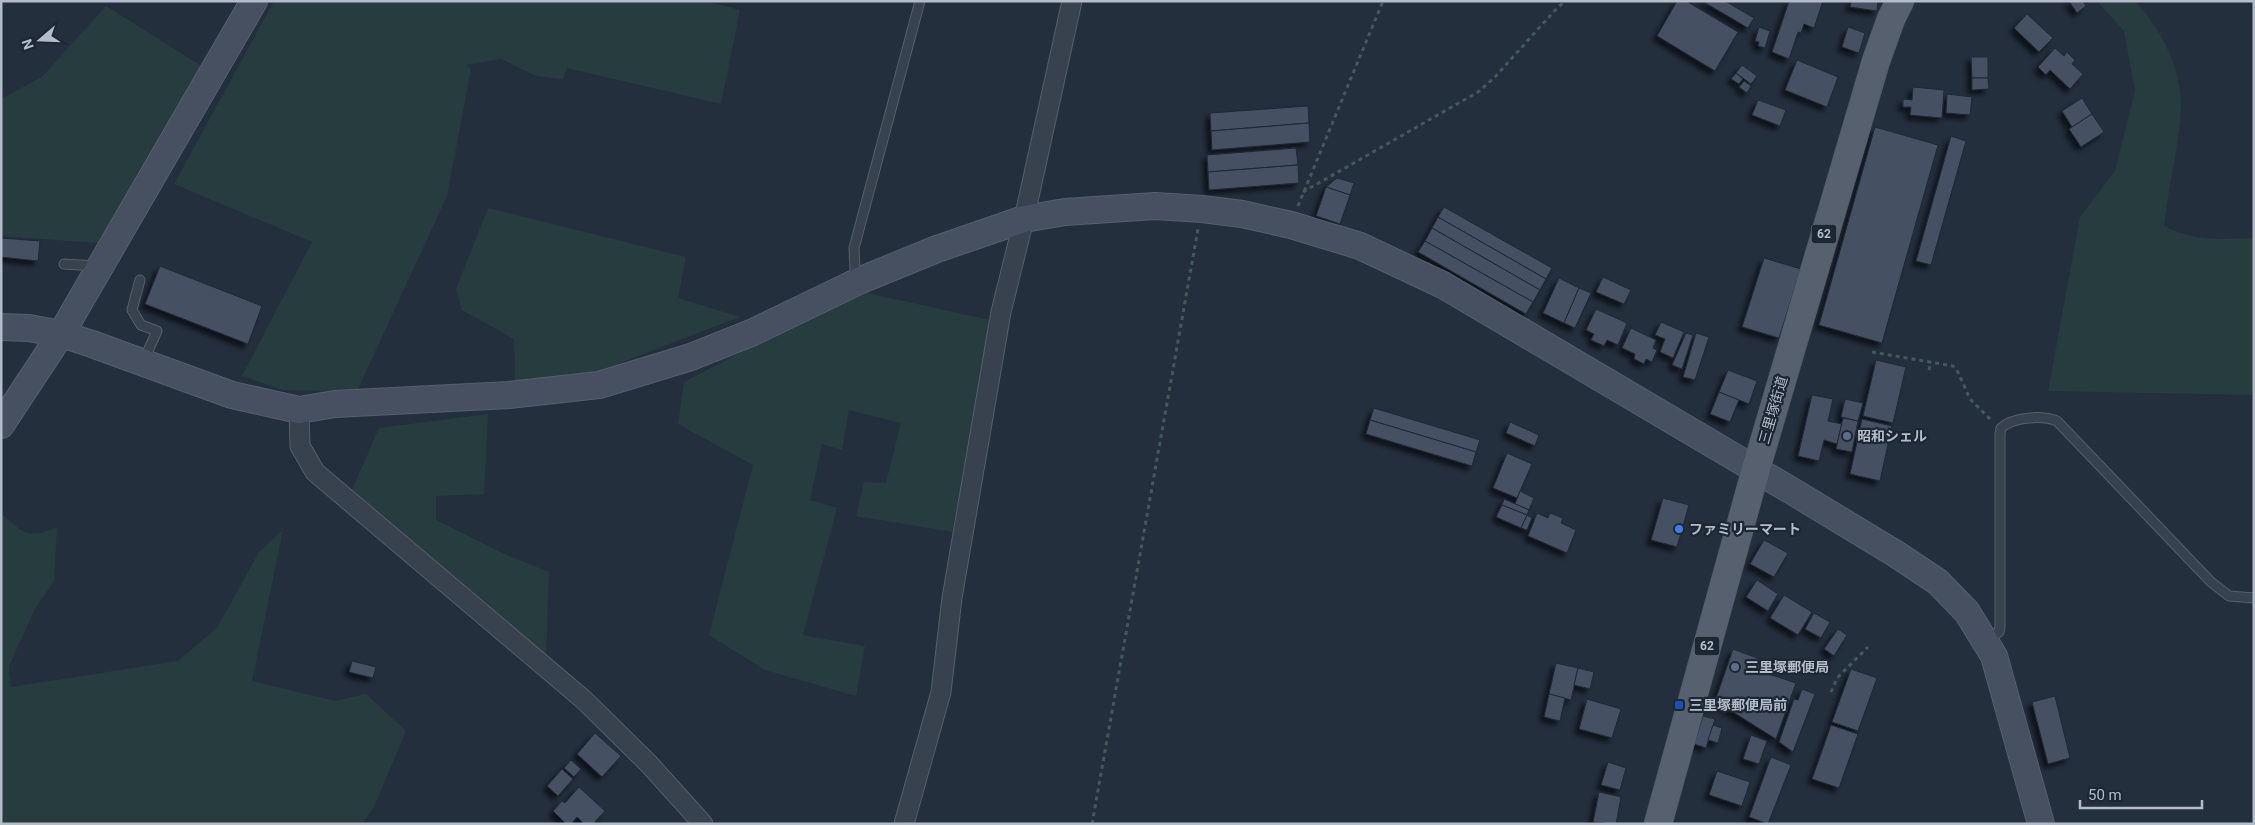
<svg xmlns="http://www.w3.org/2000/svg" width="2255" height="825" font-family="Roboto,'Noto Sans JP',sans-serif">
	<defs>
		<filter id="shadow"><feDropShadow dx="-4.5" dy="4.5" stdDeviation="2.5" flood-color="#0009"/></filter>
	</defs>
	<rect width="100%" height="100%" fill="#242f3e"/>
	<g fill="#263c3f">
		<path d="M274 1H706L740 10 721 104 567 68 563 79 536 76 501 59 466 65 471 69 447 196 357 391 282 390 242 376 312 242 174 184Z"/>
		<path d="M2097 1H2135C2161 29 2182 69 2181 108 2179 147 2168 187 2164 226 2195 242 2220 239 2254 238V395L2048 391 2080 217 2115 171 2135 91 2124 31Z"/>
		<path d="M106 6 203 67 98 243 1 236V99L42 77Z"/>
		<path d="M488 208 686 257 678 298 740 317 586 376 515 381 514 339 462 310 456 289Z"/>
		<path d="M858 291 994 321 952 532 856 516 864 482 886 483 901 423 849 410 842 450 822 444 810 500 837 508 803 635 865 646 856 696 765 670 709 635 753 465 678 424 684 382Z"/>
		<path d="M488 414 484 494 436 496V520L507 555 549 572 546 657 352 490 379 428Z"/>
		<path d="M1 513C23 533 28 540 57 527L54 581 35 609 9 666 11 687 178 661 217 628 259 552 283 530 252 681 335 701 366 694 406 731 374 807 362 824H1Z"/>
	</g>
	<g fill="#455162" stroke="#1f2835" filter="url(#shadow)">
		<path d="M1677 1H1686L1738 32 1715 71 1657 36Z"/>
		<path d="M1702 1H1725L1754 18 1748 28Z"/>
		<path d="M1789 1H1823L1814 28 1804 24 1801 33 1798 32 1789 59 1772 52Z"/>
		<path d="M1851 1H1878L1877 11 1850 7Z"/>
		<path d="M2069 1H2083L2086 6 2077 13Z"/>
		<path d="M2027 14 2053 38 2039 52 2014 28Z"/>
		<path d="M1759 27 1770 31 1765 48 1758 46 1759 42 1755 41Z"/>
		<path d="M1848 27 1865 33 1859 53 1842 47Z"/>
		<path d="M2055 48 2064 56 2067 52 2075 60 2072 64 2083 74 2070 89 2050 70 2046 75 2038 67Z"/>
		<path d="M1971 57H1988V78H1972Z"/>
		<path d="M1797 60 1838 77 1827 107 1785 90Z"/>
		<path d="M1742 65 1757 76 1751 84 1736 73Z"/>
		<path d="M1736 73 1743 79 1739 84 1731 79Z"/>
		<path d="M1972 78H1988L1989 89 1972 90Z"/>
		<path d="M1744 81 1751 86 1747 93 1739 87Z"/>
		<path d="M1913 87 1944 90 1942 118 1910 115 1911 107H1903V99L1912 100Z"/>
		<path d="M1947 94 1972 97 1970 115 1946 113Z"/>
		<path d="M2082 98 2092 114 2072 127 2062 111Z"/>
		<path d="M1758 100 1786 110 1780 126 1752 115Z"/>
		<path d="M1308 106 1309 123 1211 131 1210 113Z"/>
		<path d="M2092 114 2104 132 2081 147 2069 129Z"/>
		<path d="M1309 123 1310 142 1212 150 1211 131Z"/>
		<path d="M1875 127 1938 145 1882 343 1819 325Z"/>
		<path d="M1951 136 1966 141 1931 265 1916 261Z"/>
		<path d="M1296 148 1298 165 1208 172 1207 155Z"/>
		<path d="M1298 165 1299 183 1209 190 1208 172Z"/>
		<path d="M1337 178 1354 183 1350 195 1326 187Z"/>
		<path d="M1326 187 1350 195 1340 224 1316 216Z"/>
		<path d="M1444 207 1552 268 1546 279 1438 217Z"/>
		<path d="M1438 217 1546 279 1540 290 1432 228Z"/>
		<path d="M1432 228 1540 290 1533 302 1425 241Z"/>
		<path d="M1 238 40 241 38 261 1 257Z"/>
		<path d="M1425 241 1533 302 1526 314 1418 252Z"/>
		<path d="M1764 258 1801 269 1779 338 1742 327Z"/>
		<path d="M160 266 262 306 248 344 145 304Z"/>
		<path d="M1603 277 1631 290 1624 304 1596 292Z"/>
		<path d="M1559 278 1579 288 1564 323 1543 313Z"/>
		<path d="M1579 288 1591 293 1575 328 1564 323Z"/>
		<path d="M1596 309 1627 323 1618 345 1607 340 1604 346 1591 340 1594 334 1586 330Z"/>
		<path d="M1661 322 1684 332 1673 358 1660 352 1665 339 1655 335Z"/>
		<path d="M1631 328 1656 340 1653 348 1657 350 1652 362 1646 359 1644 364 1634 359 1635 354 1622 348Z"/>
		<path d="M1686 333 1693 335 1682 369 1672 365Z"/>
		<path d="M1696 333 1709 337 1695 380 1683 377Z"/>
		<path d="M1876 360 1906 367 1893 423 1863 416Z"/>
		<path d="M1728 370 1757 381 1749 404 1719 392Z"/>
		<path d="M1719 392 1739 400 1730 422 1710 414Z"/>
		<path d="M1812 395 1833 399 1828 421 1842 424 1837 444 1824 440 1819 461 1798 456Z"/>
		<path d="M1845 399 1863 403 1858 421 1841 417Z"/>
		<path d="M1374 408 1480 440 1476 452 1370 420Z"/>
		<path d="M1843 418 1858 421 1852 452 1836 449Z"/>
		<path d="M1862 419 1892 426 1880 481 1850 474Z"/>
		<path d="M1370 420 1476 452 1472 466 1366 434Z"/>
		<path d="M1510 422 1539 435 1535 446 1506 433Z"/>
		<path d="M1507 453 1532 464 1517 498 1493 488Z"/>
		<path d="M1520 491 1534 498 1529 510 1515 504Z"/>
		<path d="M1663 498 1689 505 1677 547 1651 540Z"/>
		<path d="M1504 499 1529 510 1527 515 1502 505Z"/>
		<path d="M1502 505 1527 515 1521 528 1496 517Z"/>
		<path d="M1537 513 1548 518 1550 513 1563 518 1561 523 1576 530 1567 553 1528 536Z"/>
		<path d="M1527 515 1532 518 1527 530 1521 528Z"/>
		<path d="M1764 540 1788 553 1774 577 1750 564Z"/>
		<path d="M1757 580 1778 594 1768 611 1746 597Z"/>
		<path d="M1784 595 1812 612 1798 635 1770 618Z"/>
		<path d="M1814 613 1830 622 1821 638 1805 629Z"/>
		<path d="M1838 629 1847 635 1834 656 1824 649Z"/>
		<path d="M1733 649 1768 662 1766 673 1796 683 1776 739 1715 701Z"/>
		<path d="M352 661 376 667 373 678 349 672Z"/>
		<path d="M1556 663 1578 668 1571 700 1549 694Z"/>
		<path d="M1578 668 1594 672 1590 689 1574 685Z"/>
		<path d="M1851 669 1877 678 1858 731 1832 722Z"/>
		<path d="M1802 689 1815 694 1793 752 1779 742 1794 699 1798 700Z"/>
		<path d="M1549 694 1565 698 1560 721 1544 717Z"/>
		<path d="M2055 696 2070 758 2048 764 2032 702Z"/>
		<path d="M1587 699 1621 709 1612 738 1579 729Z"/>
		<path d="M1703 716 1715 719 1706 748 1694 744Z"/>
		<path d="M1713 725 1722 728 1718 743 1708 740Z"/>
		<path d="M1831 725 1858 734 1839 788 1812 779Z"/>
		<path d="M595 733 621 756 602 777 577 754Z"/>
		<path d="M1751 735 1767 741 1759 764 1743 759Z"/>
		<path d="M1771 757 1791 765 1768 824 1749 817Z"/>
		<path d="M571 760 581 769 574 777 564 768Z"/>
		<path d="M1608 762 1626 768 1620 790 1601 785Z"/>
		<path d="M562 769 573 779 558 796 547 786Z"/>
		<path d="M1717 771 1750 782 1742 806 1709 795Z"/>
		<path d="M579 787 605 811 593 824H584L577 817 571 824H566L553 811 562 801 565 803Z"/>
		<path d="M1599 792 1621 797 1616 824 1593 822Z"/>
	</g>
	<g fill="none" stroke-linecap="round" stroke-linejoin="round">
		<g stroke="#565f6c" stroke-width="11">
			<g id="lane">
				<path d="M64 264 96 266"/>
				<path d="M859 278 855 269 854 248 920 1"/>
				<path d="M140 280 132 310 141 325 157 331 143 362"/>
				<path d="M1987 640 1999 632 2000 626V434L2001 428C2013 417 2042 415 2057 421L2211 582 2229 596 2254 598"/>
			</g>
		</g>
		<g stroke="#565f6c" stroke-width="21">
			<g id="street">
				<path d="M299 410 300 446 315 472 584 700 649 764 703 824"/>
				<path d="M904 824 941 692 952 598 1001 312 1024 219 1072 1"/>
			</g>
		</g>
		<g stroke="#565f6c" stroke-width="28">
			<g id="secondary">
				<path d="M1 327 29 328 61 334 92 344 232 395 299 410 335 404 509 395 599 385 691 357 751 333 861 280 937 249 1024 219 1065 212 1155 206 1202 209 1242 214 1291 225 1360 246 1443 285 1797 494 1896 554 1938 582 1967 612 1994 656 2041 824"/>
				<path d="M1 425 61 334 254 1"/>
			</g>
		</g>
		<g stroke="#414a57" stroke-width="29">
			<path id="primary" d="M1658 824 1756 469 1876 61 1891 19 1900 1"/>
		</g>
		<g stroke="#44595c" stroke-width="3" stroke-dasharray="4 4" stroke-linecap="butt">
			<path d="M1303 192 1478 92 1494 78 1558 7 1566 1"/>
			<path d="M1298 206 1383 1"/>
			<path d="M1872 352 1953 366 1957 370 1970 399 1993 422"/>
			<path d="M1929 370 1931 362"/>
			<path d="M1831 692 1837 678 1868 647"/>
			<path d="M1092 824 1198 229"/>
		</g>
		<use href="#lane" stroke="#38414e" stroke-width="9"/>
		<use href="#street" stroke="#38414e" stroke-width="19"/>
		<use href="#secondary" stroke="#465061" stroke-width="26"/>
		<use href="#primary" stroke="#56606e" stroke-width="28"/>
	</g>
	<g fill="#5c6f8a" stroke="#1d2633" stroke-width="2">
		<circle cx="1847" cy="436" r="5"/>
		<circle cx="1735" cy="667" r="5"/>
	</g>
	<circle fill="#3f7fe0" stroke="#1d2633" stroke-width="2" cx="1679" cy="529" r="5"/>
	<rect fill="#1a4fb4" stroke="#1d2633" stroke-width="2" x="1674" y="700" width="10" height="10" rx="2.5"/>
	<g text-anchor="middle" stroke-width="4.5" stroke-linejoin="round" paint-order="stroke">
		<g fill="#1d2633" stroke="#878f9c" stroke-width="1">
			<rect x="1811.5" y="224.5" width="25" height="19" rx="4"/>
			<rect x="1694.5" y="636.5" width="25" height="19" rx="4"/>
		</g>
		<g font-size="12" font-weight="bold" fill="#b4bcc9">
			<text x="1824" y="238">62</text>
			<text x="1707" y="650">62</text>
		</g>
		<g font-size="14" fill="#b4bcc9" stroke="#1d2633">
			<text transform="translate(1773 410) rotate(-74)" y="5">三里塚街道</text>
		</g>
		<g font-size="14" font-weight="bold" fill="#b4bcc9" stroke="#1d2633" text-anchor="start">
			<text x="1857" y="441">昭和シェル</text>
			<text x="1689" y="534">ファミリーマート</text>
			<text x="1745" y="672">三里塚郵便局</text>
			<text x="1689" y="710">三里塚郵便局前</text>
		</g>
	</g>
	<rect width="2255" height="825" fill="none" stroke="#b4bcc9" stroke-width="5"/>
	<g transform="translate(40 40) rotate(251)" stroke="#1d2633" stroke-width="4" paint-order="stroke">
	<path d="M0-4L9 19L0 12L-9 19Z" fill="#b4bcc9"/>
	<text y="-8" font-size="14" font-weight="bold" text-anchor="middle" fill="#b4bcc9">N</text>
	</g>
	<path d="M2080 800v8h122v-8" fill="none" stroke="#b4bcc9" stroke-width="2.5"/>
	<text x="2088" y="800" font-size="15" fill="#b4bcc9" stroke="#1d2633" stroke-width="4" paint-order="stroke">50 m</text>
</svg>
